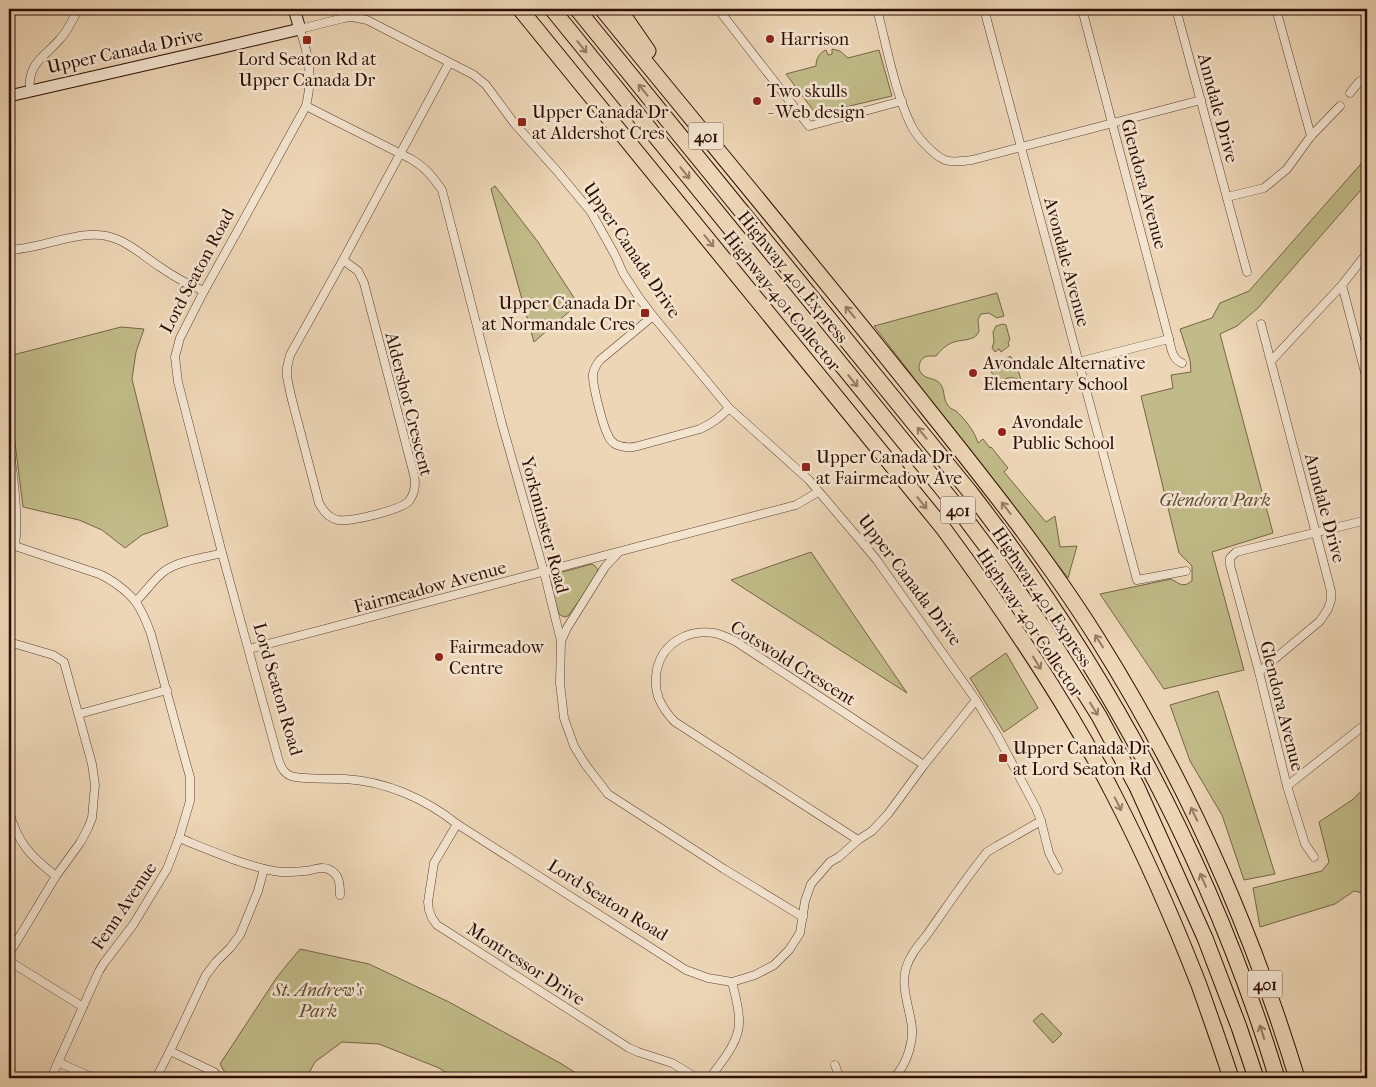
<svg xmlns="http://www.w3.org/2000/svg" width="1376" height="1087" font-family="'IM FELL French Canon',serif">
	<rect width="100%" height="100%" fill="#edd6b6"/>
	<filter id="stains"><feTurbulence type="fractalNoise" baseFrequency=".004" numOctaves="4"/><feColorMatrix values="0 0 0 0 .2 0 0 0 0 .09 0 0 0 0 .02 0 0 0 .5 -.17"/></filter>
	<radialGradient id="worn" r=".72"><stop offset=".6" stop-color="#630" stop-opacity="0"/><stop offset="1" stop-color="#630" stop-opacity=".3"/></radialGradient>
	<g fill="#c0bb88" stroke="#766445">
		<path d="M832 49 840 51 848 58 879 50 892 96 816 114 786 74 816 66C816 59 819 53 826 50L828 55 832 54Z"/>
		<path d="M1367 157V183L1258 308 1237 326 1220 334 1273 533 1212 552 1244 670 1164 689 1100 594 1171 579C1180 584 1183 588 1192 581V566L1179 553 1141 396 1173 388 1171 375 1191 372 1190 360 1180 329 1212 318 1220 303 1249 291Z"/>
		<path d="M495 186 538 242 578 304 534 342 491 189Z"/>
		<path d="M997 293 1004 316 997 318 989 313 981 314 978 319C978 323 979 328 979 331 976 342 959 339 951 343 945 346 940 351 936 356 934 356 930 356 928 356 920 357 916 368 922 374 927 380 936 377 941 385 945 391 943 398 947 404 949 408 952 409 956 411 965 419 975 432 978 443L983 439 990 448 991 447 1008 468 1004 472 1046 522 1055 516 1060 547 1077 546 1068 578 874 326Z"/>
		<path d="M1003 324 1006 325 1010 340 1008 342 1009 346 1001 352 999 349 995 352 992 348 994 342 993 332 996 326Z"/>
		<path d="M121 327 144 329 136 352 132 379 168 526 142 535 125 548 102 530 79 520 23 507 9 394V356Z"/>
		<path d="M1010 356 1016 363 1021 380H1018C1013 375 1005 379 999 381L991 372Z"/>
		<path d="M811 552 817 561 907 693 731 580Z"/>
		<path d="M592 564 595 566 598 570 596 577 569 615 566 617 562 616 559 614C556 603 547 583 555 574Z"/>
		<path d="M1006 653 1038 708 1004 732 970 678Z"/>
		<path d="M1218 691 1275 874 1244 880 1222 815 1190 761 1170 705Z"/>
		<path d="M1367 786V894L1354 891 1335 904 1260 927 1253 888 1322 871 1329 862 1319 822 1352 800Z"/>
		<path d="M300 949 369 964 449 1002 560 1063 584 1078H455L439 1068 379 1044 342 1042 315 1062 306 1078H228L220 1064 277 977Z"/>
		<path d="M1042 1013 1062 1034 1053 1043 1033 1021Z"/>
	</g>
	<g fill="none" stroke-linecap="round" stroke-linejoin="round">
		<g stroke="#5d3f2f" stroke-width="9">
			<g id="street">
				<path d="M718 9 809 126 902 101"/>
				<path d="M878 9V13C887 48 895 92 911 125 916 136 933 155 945 160 954 163 963 161 972 160L1201 100"/>
				<path d="M984 9 1137 580 1186 571"/>
				<path d="M1082 9 1169 339C1171 348 1172 359 1182 363"/>
				<path d="M1176 9 1247 272"/>
				<path d="M1276 9 1311 136"/>
				<path d="M30 90C27 63 45 57 60 39 68 30 73 20 78 9"/>
				<path d="M1350 93 1359 82 1367 77"/>
				<path d="M306 106 411 159C426 168 432 176 442 190L502 424 544 572 561 641 560 683 564 718 574 746 585 764 608 794 724 869 803 917"/>
				<path d="M1227 197 1264 188 1287 169 1311 136 1340 106"/>
				<path d="M9 250C36 249 61 237 88 235 119 232 136 251 160 267 173 276 189 285 204 291"/>
				<path d="M343 260 290 355 287 368V377L291 396 319 503C323 511 328 518 338 520 351 522 401 510 409 501 415 493 416 484 414 475L364 283 358 271 343 260 449 63"/>
				<path d="M1342 285 1367 380"/>
				<path d="M653 316 600 360C596 365 594 368 593 374 592 384 603 426 608 435 609 439 612 442 615 444 623 448 631 448 638 446L700 429C711 424 721 417 729 408"/>
				<path d="M1271 361 1342 285 1367 253"/>
				<path d="M1078 362 1169 339"/>
				<path d="M9 444C13 474 19 516 15 546"/>
				<path d="M9 544 99 574C111 579 127 591 135 601 142 610 147 623 151 634L186 763 190 777V801L179 838 167 869 133 925 104 963 99 971 51 1078"/>
				<path d="M136 601C146 592 154 578 166 570 182 560 204 558 222 553"/>
				<path d="M561 641 567 628 605 567 618 553"/>
				<path d="M9 642 53 655 64 662 92 764 95 785 92 818 88 828 80 843 56 876 9 954"/>
				<path d="M249 649 796 505 818 492"/>
				<path d="M1259 672 1320 621 1328 609 1331 600V591L1261 324"/>
				<path d="M976 700 924 765 888 814 872 831 858 840 839 857 830 862 811 884 805 901 800 933 789 950 774 965 755 975 732 982 708 978 686 970 457 824C426 799 385 781 345 779 331 778 303 780 291 776 283 773 280 766 278 758L222 553 178 382 175 357 180 338 204 291 238 230 306 106C313 76 309 57 300 29L344 18 352 17 367 20 474 75 486 85 514 123 557 171 591 212 615 255 623 273 640 299 653 316 729 408 809 480 876 559 976 700 997 735 1036 808 1041 821 1049 853 1058 870"/>
				<path d="M79 714 167 690"/>
				<path d="M1287 786 1367 723"/>
				<path d="M9 811C17 842 31 857 56 876"/>
				<path d="M457 824 434 863 428 902 429 910 432 918 437 925 629 1048 638 1052 672 1063 697 1078"/>
				<path d="M179 838C209 850 243 865 274 871 284 873 296 872 305 871 313 870 322 866 328 869 340 874 340 884 340 895"/>
				<path d="M858 840 675 722C668 715 663 708 659 699 655 689 655 680 657 669 663 643 688 629 714 633 721 634 728 638 735 641L924 765"/>
				<path d="M1314 857 1305 844 1287 786 1259 672 1230 565V558L1236 552 1367 520"/>
				<path d="M9 961 83 1007"/>
				<path d="M170 1051 214 1072 219 1078"/>
				<path d="M58 1062 93 1078"/>
				<path d="M835 1065 840 1078"/>
				<path d="M156 1078 170 1051 206 975 216 962 230 948 240 935 258 891 264 869"/>
				<path d="M710 1078C721 1062 738 1044 739 1024 740 1010 735 995 732 982"/>
				<path d="M894 1078C907 1064 915 1040 911 1021 908 1004 901 985 906 968 910 955 918 946 926 936 946 908 965 879 987 852L997 846 1041 821"/>
			</g>
		</g>
		<g stroke="#2d0d02" stroke-width="13">
			<path id="secondary" d="M9 96 215 49 300 29 294 9"/>
		</g>
		<g stroke="#2d0d02" stroke-width="17">
			<g id="highway">
				<path d="M520 9 943 528C1006 613 1066 701 1114 795 1146 857 1174 921 1199 985 1210 1016 1221 1047 1231 1078"/>
				<path d="M552 9 953 502 998 562 1047 633 1099 716 1137 787 1205 938 1239 1027 1256 1078"/>
				<path d="M577 9 970 492C1106 668 1212 865 1277 1078"/>
				<path d="M602 9C704 134 807 258 908 384 974 467 1041 549 1097 638 1183 775 1250 924 1297 1078"/>
				<path d="M619 9 648 51"/>
			</g>
		</g>
		<use href="#street" stroke="#f3e4d0" stroke-width="8"/>
		<use href="#secondary" stroke="#f3e4d0" stroke-width="11"/>
		<use href="#highway" stroke="#edd6b6" stroke-width="15"/>
	</g>
	<defs><path id="oneway-shaft" d="M-6 0H5M1.5-3L5.5 0L1.5 3" fill="none" stroke-width="1.6" stroke-linecap="round" stroke-linejoin="round" transform="scale(1.25)"/></defs>
	<g stroke="#977c65">
		<use href="#oneway-shaft" transform="translate(582 47) rotate(51)"/>
		<use href="#oneway-shaft" transform="translate(643 90) rotate(-129)"/>
		<use href="#oneway-shaft" transform="translate(685 173) rotate(51)"/>
		<use href="#oneway-shaft" transform="translate(709 241) rotate(51)"/>
		<use href="#oneway-shaft" transform="translate(850 312) rotate(-130)"/>
		<use href="#oneway-shaft" transform="translate(853 381) rotate(51)"/>
		<use href="#oneway-shaft" transform="translate(922 433) rotate(-129)"/>
		<use href="#oneway-shaft" transform="translate(922 503) rotate(51)"/>
		<use href="#oneway-shaft" transform="translate(1006 508) rotate(-128)"/>
		<use href="#oneway-shaft" transform="translate(1099 641) rotate(-122)"/>
		<use href="#oneway-shaft" transform="translate(1037 663) rotate(58)"/>
		<use href="#oneway-shaft" transform="translate(1094 709) rotate(58)"/>
		<use href="#oneway-shaft" transform="translate(1118 804) rotate(63)"/>
		<use href="#oneway-shaft" transform="translate(1194 814) rotate(-116)"/>
		<use href="#oneway-shaft" transform="translate(1203 880) rotate(-114)"/>
		<use href="#oneway-shaft" transform="translate(1262 1032) rotate(-108)"/>
	</g>
	<g fill="#8f2418" stroke="#f3e4d0" stroke-width="2">
		<circle cx="770" cy="39" r="5"/>
		<rect x="302" y="35" width="10" height="10" rx="2.5"/>
		<circle cx="757" cy="101" r="5"/>
		<rect x="517" y="117" width="10" height="10" rx="2.5"/>
		<rect x="640" y="308" width="10" height="10" rx="2.5"/>
		<circle cx="973" cy="373" r="5"/>
		<circle cx="1002" cy="432" r="5"/>
		<rect x="801" y="462" width="10" height="10" rx="2.5"/>
		<circle cx="439" cy="657" r="5"/>
		<rect x="998" y="753" width="10" height="10" rx="2.5"/>
	</g>
	<g text-anchor="middle" stroke-width="5" stroke-linejoin="round" paint-order="stroke">
		<g fill="#f3e4d0" stroke="#684e40" stroke-width="1">
			<rect x="688.5" y="122.5" width="35" height="27" rx="4"/>
			<rect x="940.5" y="496.5" width="35" height="27" rx="4"/>
			<rect x="1247.5" y="970.5" width="35" height="27" rx="4"/>
		</g>
		<g font-size="16" font-weight="bold" fill="#2d0d02">
			<text x="706" y="142">401</text>
			<text x="958" y="516">401</text>
			<text x="1265" y="990">401</text>
		</g>
		<g font-size="18" fill="#2d0d02" stroke="#f3e4d0" text-anchor="start">
			<text x="780" y="45">Harrison</text>
			<text x="307" y="65" text-anchor="middle">Lord Seaton Rd at<tspan x="307" dy="21">Upper Canada Dr</tspan></text>
			<text x="767" y="97">Two skulls<tspan x="767" dy="21">- Web design</tspan></text>
			<text x="532" y="118">Upper Canada Dr<tspan x="532" dy="21">at Aldershot Cres</tspan></text>
			<text x="635" y="309" text-anchor="end">Upper Canada Dr<tspan x="635" dy="21">at Normandale Cres</tspan></text>
			<text x="983" y="369">Avondale Alternative<tspan x="983" dy="21">Elementary School</tspan></text>
			<text x="1012" y="428">Avondale<tspan x="1012" dy="21">Public School</tspan></text>
			<text x="816" y="463">Upper Canada Dr<tspan x="816" dy="21">at Fairmeadow Ave</tspan></text>
			<text x="449" y="653">Fairmeadow<tspan x="449" dy="21">Centre</tspan></text>
			<text x="1013" y="754">Upper Canada Dr<tspan x="1013" dy="21">at Lord Seaton Rd</tspan></text>
		</g>
		<g font-size="18" fill="#2d0d02" stroke="#f3e4d0">
			<text transform="translate(125 51) rotate(-12)" y="6">Upper Canada Drive</text>
			<text transform="translate(1218 108) rotate(75)" y="6">Anndale Drive</text>
			<text transform="translate(1144 184) rotate(75)" y="6">Glendora Avenue</text>
			<text transform="translate(632 250) rotate(56)" y="6">Upper Canada Drive</text>
			<text transform="translate(1067 262) rotate(75)" y="6">Avondale Avenue</text>
			<text transform="translate(197 271) rotate(-62)" y="6">Lord Seaton Road</text>
			<text transform="translate(793 277) rotate(51)" y="6">Highway 401 Express</text>
			<text transform="translate(782 301) rotate(51)" y="6">Highway 401 Collector</text>
			<text transform="translate(409 404) rotate(76)" y="6">Aldershot Crescent</text>
			<text transform="translate(1325 508) rotate(75)" y="6">Anndale Drive</text>
			<text transform="translate(545 525) rotate(75)" y="6">Yorkminster Road</text>
			<text transform="translate(910 580) rotate(53)" y="6">Upper Canada Drive</text>
			<text transform="translate(430 587) rotate(-15)" y="6">Fairmeadow Avenue</text>
			<text transform="translate(1042 597) rotate(56)" y="6">Highway 401 Express</text>
			<text transform="translate(1030 623) rotate(56)" y="6">Highway 401 Collector</text>
			<text transform="translate(793 663) rotate(32)" y="6">Cotswold Crescent</text>
			<text transform="translate(278 689) rotate(74)" y="6">Lord Seaton Road</text>
			<text transform="translate(1282 706) rotate(76)" y="6">Glendora Avenue</text>
			<text transform="translate(608 900) rotate(32)" y="6">Lord Seaton Road</text>
			<text transform="translate(124 906) rotate(-56)" y="6">Fenn Avenue</text>
			<text transform="translate(526 964) rotate(33)" y="6">Montressor Drive</text>
		</g>
		<g font-size="18" font-style="italic" fill="#604a31" stroke="#f3e4d0">
			<text x="1215" y="506">Glendora Park</text>
			<text x="318" y="996">St. Andrew’s<tspan x="318" dy="21">Park</tspan></text>
		</g>
	</g>
	<rect width="1376" height="1087" fill="none" stroke="#edd6b6" stroke-width="30"/>
	<rect x="10" y="10" width="1356" height="1067" fill="none" stroke="#2d0d02" stroke-width="2.5"/>
	<rect x="15" y="15" width="1346" height="1057" fill="none" stroke="#2d0d02"/>
	<rect width="100%" height="100%" filter="url(#stains)"/>
	<rect width="100%" height="100%" fill="url(#worn)"/>
</svg>
